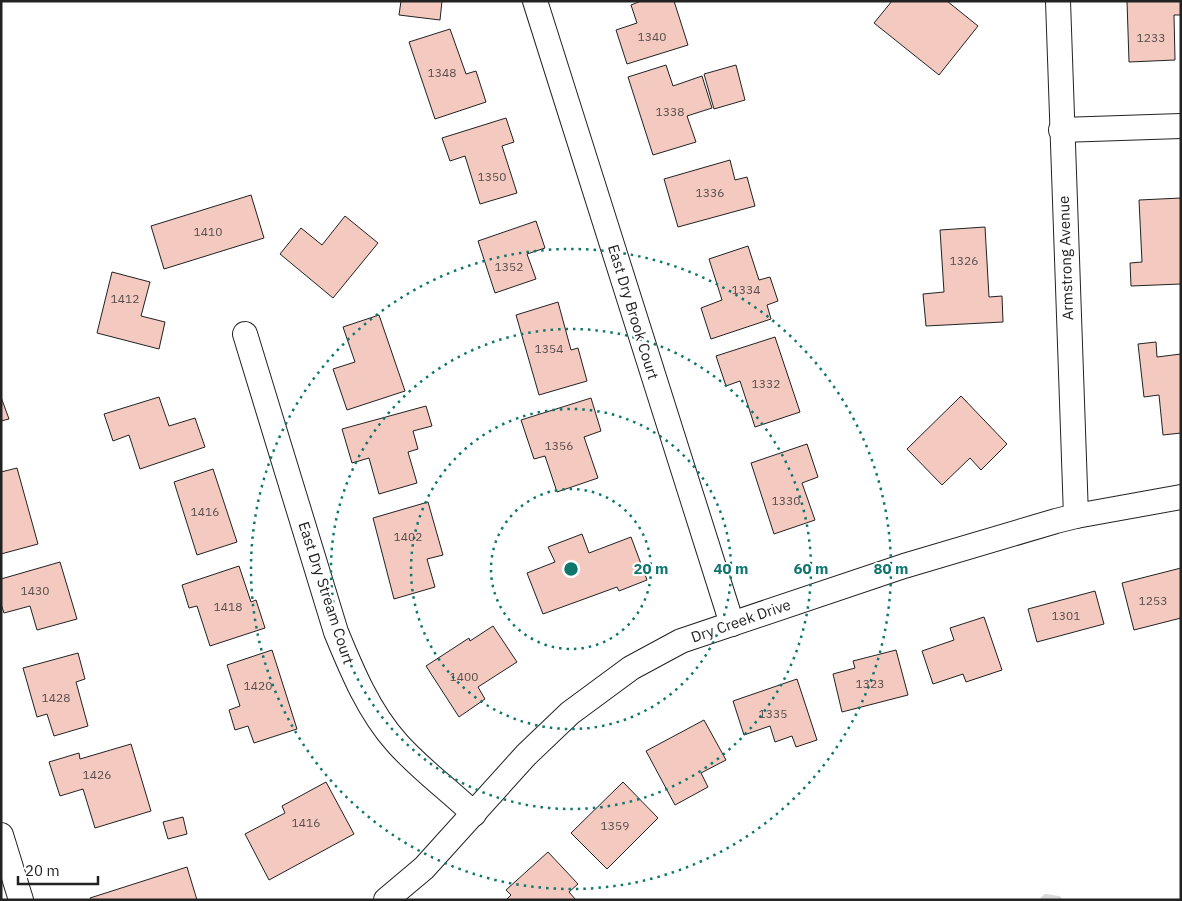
<svg xmlns="http://www.w3.org/2000/svg" width="1182" height="901" font-family="'IBM Plex Sans',sans-serif">
	<rect width="100%" height="100%" fill="#fff"/>
	<g fill="none" stroke-linecap="round" stroke-linejoin="round">
		<path stroke="#d9d9d9" stroke-width="8" d="M1044 900 1046 898 1058 900"/>
	</g>
	<g fill="#f3c9c0" stroke="#222">
		<path d="M401 1H442L440 20 399 15Z"/>
		<path d="M641 1H674L688 45 627 64 616 30 637 23 631 5Z"/>
		<path d="M892 1H947L978 26 939 75 874 23Z"/>
		<path d="M1127 1H1181V15H1174L1175 60 1129 62Z"/>
		<path d="M450 29 466 74 476 71 486 102 435 119 409 42Z"/>
		<path d="M666 65 673 86 702 76 712 108 687 116 696 142 653 155 628 77Z"/>
		<path d="M736 65 745 100 714 109 704 74Z"/>
		<path d="M506 118 514 142 502 146 517 193 480 204 465 156 450 161 442 138Z"/>
		<path d="M730 160 735 180 747 177 755 206 678 227 664 179Z"/>
		<path d="M251 195 264 238 164 269 151 226Z"/>
		<path d="M1181 198V284L1131 286 1130 263 1142 262 1139 200Z"/>
		<path d="M345 216 378 243 333 298 280 254 301 228 322 245Z"/>
		<path d="M536 221 545 248 527 254 536 279 495 293 478 241Z"/>
		<path d="M985 227 989 297 1002 296 1003 322 926 326 923 294 944 292 940 230Z"/>
		<path d="M748 246 759 280 770 277 778 301 767 305 771 319 711 339 701 308 722 300 709 259Z"/>
		<path d="M112 272 150 282 141 316 165 322 159 349 97 333Z"/>
		<path d="M558 302 571 350 578 348 587 381 539 395 516 315Z"/>
		<path d="M379 315 405 391 347 410 333 369 355 362 343 327Z"/>
		<path d="M775 337 800 412 755 427 740 381 726 386 716 356Z"/>
		<path d="M1156 342 1157 357 1181 354V433L1163 435 1159 395 1144 397 1138 344Z"/>
		<path d="M961 396 1007 444 981 470 970 458 942 485 907 449Z"/>
		<path d="M1 397 9 419 1 421Z"/>
		<path d="M159 397 169 426 195 418 205 447 140 469 129 435 113 441 104 414Z"/>
		<path d="M591 398 601 431 584 437 598 478 557 492 545 456 534 459 521 420Z"/>
		<path d="M426 406 432 426 413 431 418 449 408 452 417 483 379 494 369 458 352 463 342 429Z"/>
		<path d="M807 444 818 477 802 483 815 520 774 534 751 463Z"/>
		<path d="M17 468 38 544 1 554V472Z"/>
		<path d="M213 469 237 542 197 555 174 482Z"/>
		<path d="M428 502 443 555 427 559 435 587 394 599 373 518Z"/>
		<path d="M582 534 589 553 631 537 647 580 619 591 617 587 543 614 527 573 555 562 548 547Z"/>
		<path d="M60 562 77 619 37 630 30 606 4 613 1 604V579Z"/>
		<path d="M239 566 251 602 256 600 265 628 210 646 197 606 189 608 182 585Z"/>
		<path d="M1181 568V618L1134 630 1122 583Z"/>
		<path d="M1095 591 1104 624 1037 642 1028 609Z"/>
		<path d="M984 617 1002 670 966 682 963 674 933 684 922 651 954 640 950 628Z"/>
		<path d="M493 626 517 662 478 687 485 699 459 717 426 666 469 638 470 641Z"/>
		<path d="M272 650 297 729 254 743 248 726 235 730 229 710 240 706 227 665Z"/>
		<path d="M896 650 908 695 842 712 833 674 855 668 853 661Z"/>
		<path d="M78 653 85 679 76 682 88 726 54 736 47 714 37 717 23 668Z"/>
		<path d="M797 679 817 740 796 747 792 736 775 742 770 726 744 735 733 701Z"/>
		<path d="M704 720 726 760 701 773 708 787 675 805 646 751Z"/>
		<path d="M131 744 151 811 95 828 83 789 60 796 49 762 79 753 80 759Z"/>
		<path d="M326 782 354 834 269 880 245 834 285 813 282 806Z"/>
		<path d="M623 782 658 818 607 869 571 833Z"/>
		<path d="M183 817 187 834 168 839 163 822Z"/>
		<path d="M548 852 578 884 569 892 576 900H506L511 895 506 890Z"/>
		<path d="M187 867 197 900H91L90 898Z"/>
	</g>
	<g fill="none" stroke-linecap="round" stroke-linejoin="round">
		<g stroke="#222" stroke-width="26">
			<g id="minor">
				<path d="M535 1 732 624"/>
				<path d="M1058 1 1076 516"/>
				<path d="M1061 130 1181 126"/>
				<path d="M245 334 336 632C352 671 369 712 397 743 420 769 449 790 474 814"/>
				<path d="M1 835 21 900"/>
				<path d="M386 900 424 868 526 755 570 713 631 668 681 641 904 566 1056 521 1076 516 1181 497"/>
			</g>
		</g>
		<use href="#minor" stroke="#fff" stroke-width="24"/>
	</g>
	<g fill="none" stroke="#0f766e" stroke-width="2.5" stroke-dasharray="2.5 5">
		<circle cx="571" cy="569" r="80"/>
		<circle cx="571" cy="569" r="160"/>
		<circle cx="571" cy="569" r="240"/>
		<circle cx="571" cy="569" r="320"/>
	</g>
	<g text-anchor="middle" stroke-width="4" stroke-linejoin="round" paint-order="stroke">
		<g font-size="12" fill="#564c4a">
			<text x="652" y="41">1340</text>
			<text x="1151" y="42">1233</text>
			<text x="442" y="77">1348</text>
			<text x="670" y="116">1338</text>
			<text x="492" y="181">1350</text>
			<text x="710" y="197">1336</text>
			<text x="208" y="236">1410</text>
			<text x="964" y="265">1326</text>
			<text x="509" y="271">1352</text>
			<text x="746" y="294">1334</text>
			<text x="125" y="303">1412</text>
			<text x="549" y="353">1354</text>
			<text x="766" y="388">1332</text>
			<text x="559" y="450">1356</text>
			<text x="786" y="505">1330</text>
			<text x="205" y="516">1416</text>
			<text x="408" y="541">1402</text>
			<text x="35" y="595">1430</text>
			<text x="1153" y="605">1253</text>
			<text x="228" y="611">1418</text>
			<text x="1066" y="620">1301</text>
			<text x="464" y="681">1400</text>
			<text x="870" y="688">1323</text>
			<text x="258" y="690">1420</text>
			<text x="56" y="702">1428</text>
			<text x="773" y="718">1335</text>
			<text x="97" y="779">1426</text>
			<text x="306" y="827">1416</text>
			<text x="615" y="830">1359</text>
		</g>
		<g font-size="15" fill="#222" stroke="#fff">
			<text transform="translate(1066 258) rotate(-92)" y="5">Armstrong Avenue</text>
			<text transform="translate(633 312) rotate(73)" y="5">East Dry Brook Court</text>
			<text transform="translate(326 593) rotate(72)" y="5">East Dry Stream Court</text>
			<text transform="translate(741 621) rotate(-19)" y="5">Dry Creek Drive</text>
		</g>
	</g>
	<circle cx="571" cy="569" r="8" fill="#0f766e" stroke="#fff" stroke-width="2.5"/>
	<g font-size="15" text-anchor="middle" font-weight="bold" fill="#0f766e" stroke="#fff" stroke-width="4" stroke-linejoin="round" paint-order="stroke">
		<text x="651" y="574">20 m</text>
		<text x="731" y="574">40 m</text>
		<text x="811" y="574">60 m</text>
		<text x="891" y="574">80 m</text>
	</g>
	<rect width="1182" height="901" fill="none" stroke="#222222" stroke-width="5"/>
	<path d="M18 876v8h80v-8" fill="none" stroke="#222222" stroke-width="2.5"/>
	<text x="25" y="876" font-size="15" fill="#222222" stroke="#ffffff" stroke-width="4" paint-order="stroke">20 m</text>
</svg>
